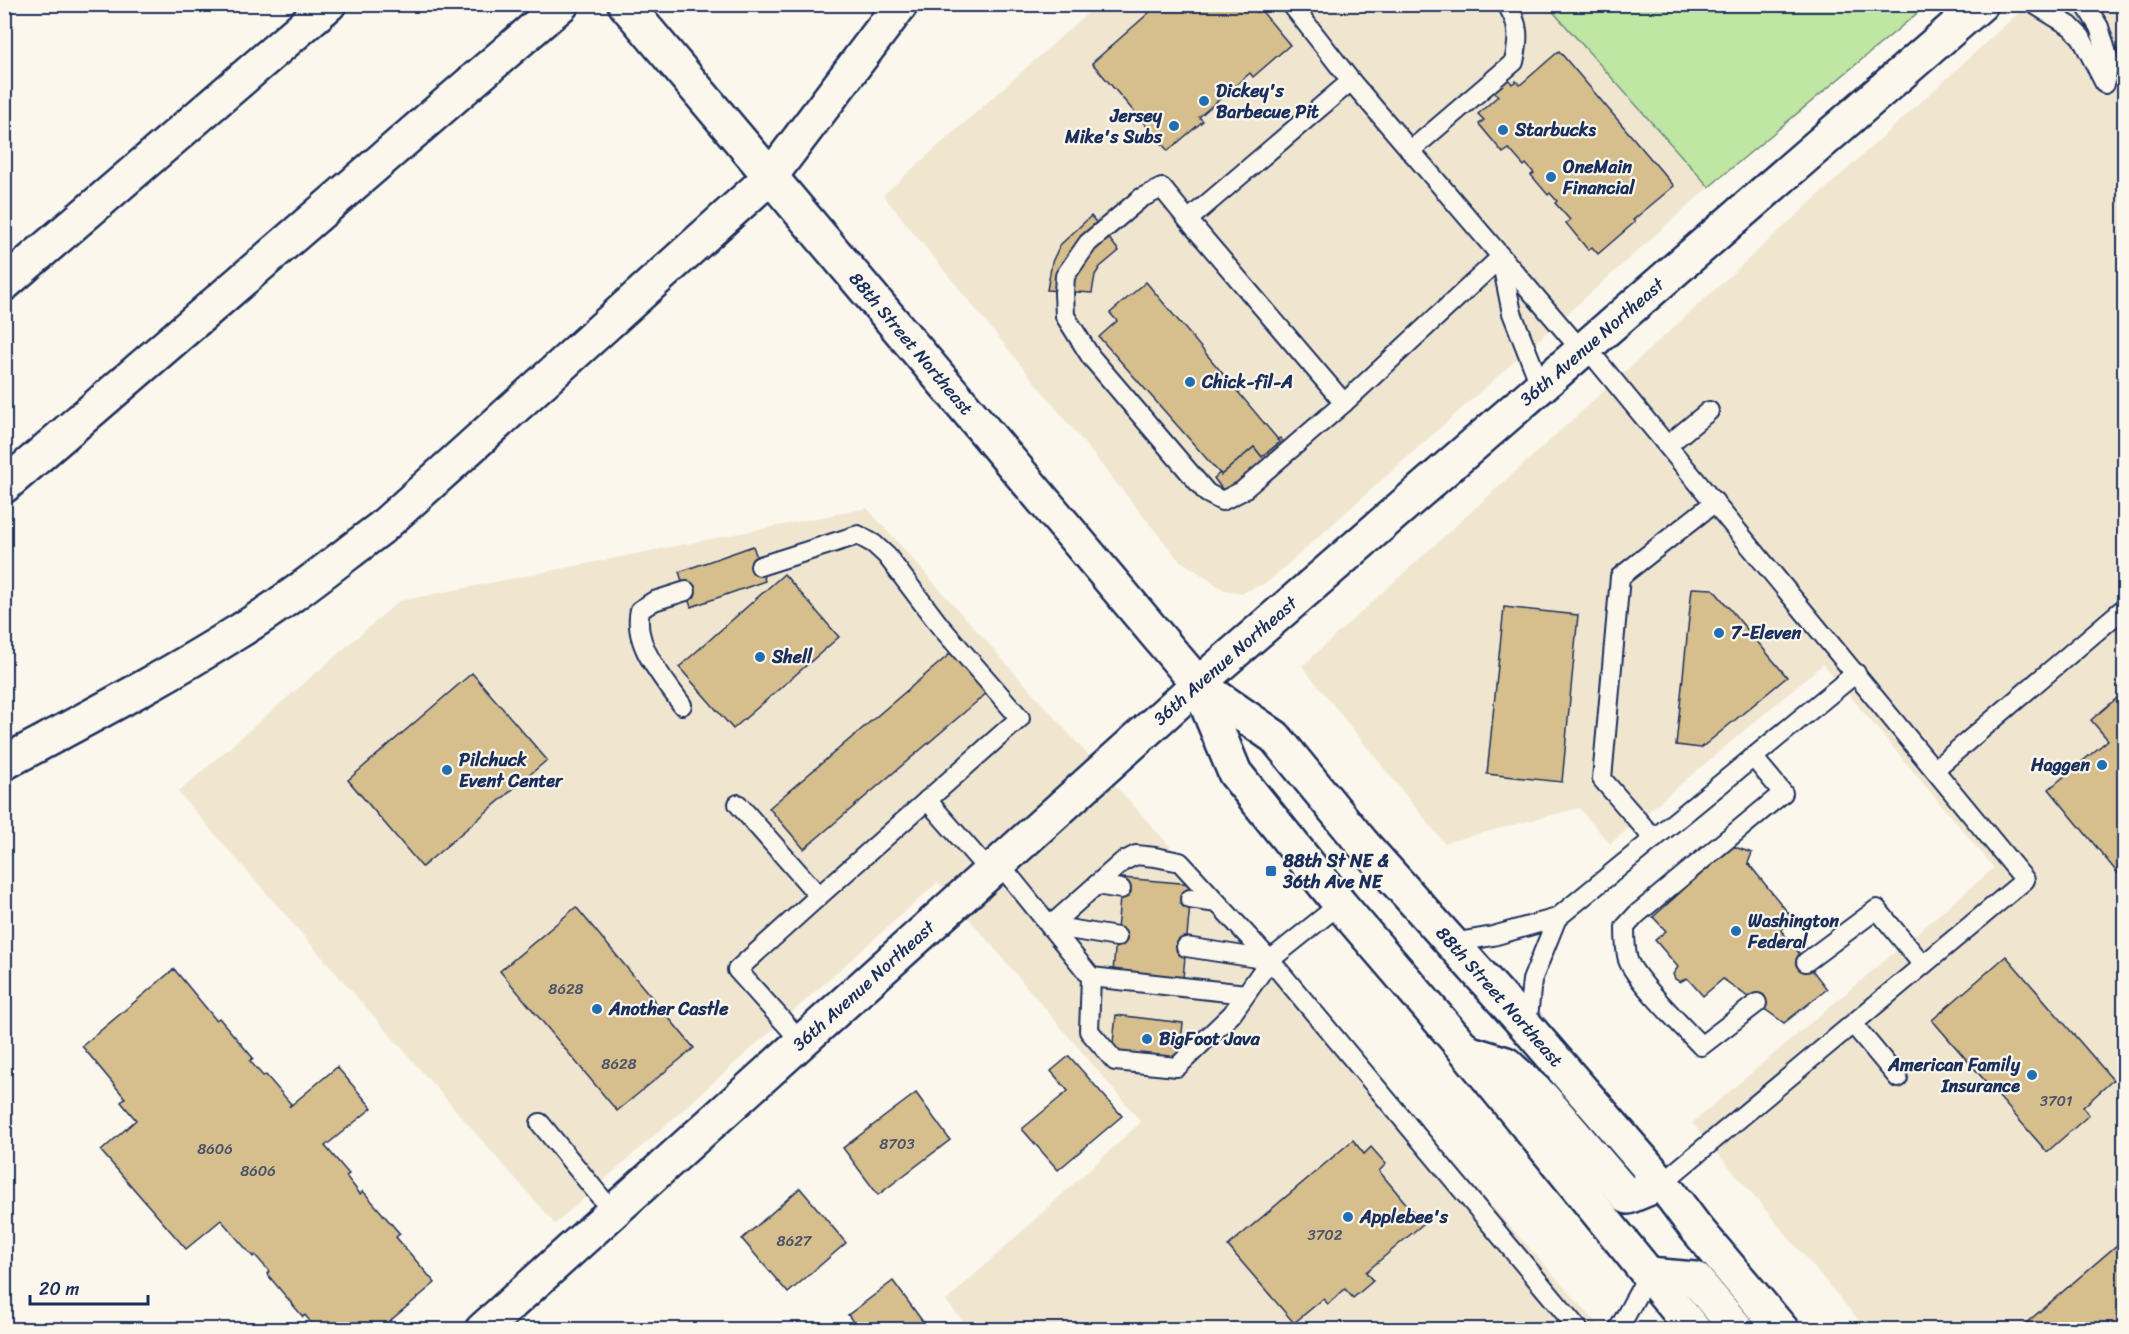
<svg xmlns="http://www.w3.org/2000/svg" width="2129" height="1334" font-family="Sriracha,sans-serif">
	<rect width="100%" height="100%" fill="#fbf7ec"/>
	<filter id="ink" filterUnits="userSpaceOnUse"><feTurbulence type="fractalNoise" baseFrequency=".0167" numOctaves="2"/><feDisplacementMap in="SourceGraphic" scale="12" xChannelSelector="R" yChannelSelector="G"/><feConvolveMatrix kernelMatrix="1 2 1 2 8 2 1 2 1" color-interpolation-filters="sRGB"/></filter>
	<g filter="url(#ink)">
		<g fill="#f0e6d0">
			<path d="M1098 4 1547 5 1709 187 1268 582 1242 593 1224 590 1178 559 883 195Z"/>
			<path d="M2027 5H2124V1329H1866L1692 1123 1994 868 1823 664 1610 844 1579 808 1444 843 1302 666Z"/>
			<path d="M867 508 1602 1329H970L946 1301 1141 1122 938 882 555 1224 178 792 399 601Z"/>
		</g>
		<path fill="#bfe6a2" stroke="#6d8a80" stroke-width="1.5" d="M1547 5H1927L1709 187Z"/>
		<g fill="#d6be8d" stroke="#1b2f5e" stroke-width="1.5">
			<path d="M1159 4H1251L1257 12 1260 9 1290 45 1253 77 1250 73 1199 117 1203 121 1168 151 1092 63Z"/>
			<path d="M1559 51 1674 186 1633 220 1635 222 1598 254 1592 247 1588 250 1566 223 1570 220 1555 203 1557 201 1550 193 1548 195 1531 175 1534 173 1526 164 1524 166 1509 149 1503 153 1479 124 1484 120 1478 114 1498 96 1492 90 1507 77 1512 84 1516 81 1520 85Z"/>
			<path d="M1091 216 1119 251 1100 267 1095 275 1092 293 1047 290 1052 262 1060 245Z"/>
			<path d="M1146 282 1280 442 1262 457 1254 447 1221 475 1099 337 1117 321 1110 313Z"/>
			<path d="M1280 438 1293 452 1225 493 1214 478 1220 473 1221 475 1254 447 1262 457 1280 442 1277 440Z"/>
			<path d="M753 546 765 581 691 607 679 572Z"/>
			<path d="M784 574 839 637 733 729 679 667Z"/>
			<path d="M1692 588 1713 589 1787 677 1701 748 1676 745Z"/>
			<path d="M1504 607 1578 615 1562 782 1487 774Z"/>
			<path d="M951 653 987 693 804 849 769 808Z"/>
			<path d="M472 673 547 760 422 867 348 780Z"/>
			<path d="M2124 692V881L2049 789 2108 740 2091 720Z"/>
			<path d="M1732 846 1752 853 1748 863 1794 920 1781 930 1827 989 1784 1023 1723 979 1703 996 1687 978 1680 982 1675 979 1673 974 1678 967 1655 940 1666 931 1653 917Z"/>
			<path d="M1122 878 1192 884 1183 978 1113 971Z"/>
			<path d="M576 907 694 1048 617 1111 500 971Z"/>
			<path d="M2006 956 2113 1080 2083 1107 2089 1115 2047 1152 1932 1020Z"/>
			<path d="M174 969 216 1020 219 1018 253 1058 250 1061 263 1076 266 1075 291 1104 289 1107 337 1067 372 1108 325 1146 349 1174 346 1176 360 1194 363 1191 400 1234 396 1237 435 1283 379 1330H317L305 1315 303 1317 267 1274 269 1271 255 1255 253 1257 221 1220 186 1249 101 1151 136 1120 121 1102 125 1098 82 1046Z"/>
			<path d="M1116 1015 1183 1023 1179 1059 1112 1052Z"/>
			<path d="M1069 1056 1122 1116 1058 1170 1022 1129 1068 1091 1051 1071Z"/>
			<path d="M916 1093 950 1140 878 1195 843 1148Z"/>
			<path d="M1353 1140 1364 1154 1371 1147 1386 1164 1379 1171 1423 1224 1366 1272 1373 1281 1353 1298 1345 1289 1328 1304 1323 1299 1294 1323 1228 1246Z"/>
			<path d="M800 1188 846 1243 788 1293 742 1239Z"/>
			<path d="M2124 1239V1330H2018Z"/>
			<path d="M893 1281 929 1330H859L848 1315Z"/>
		</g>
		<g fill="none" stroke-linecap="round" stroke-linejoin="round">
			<g stroke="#1b2f5e" stroke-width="22">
				<g id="lane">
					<path d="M1291 4 1351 81"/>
					<path d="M2034 4 2070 26 2081 37 2105 84 2109 60 2099 27 2085 4"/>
					<path d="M1410 151 1514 62C1519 40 1520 23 1506 4"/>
					<path d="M1188 220 1162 188 1141 198 1088 243 1065 276 1064 293 1065 316 1091 357 1207 493 1222 501 1242 491 1344 403"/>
					<path d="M1501 257 1344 403 1188 220 1351 81 1582 351"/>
					<path d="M1501 259 1512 313 1541 387"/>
					<path d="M1586 347 2025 880 1662 1183"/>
					<path d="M1668 445 1709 411"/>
					<path d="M682 705C663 677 632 645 640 610L654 601 686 591"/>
					<path d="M1753 757 1783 793 1637 914 1625 927C1625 937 1625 949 1628 960 1635 980 1684 1028 1701 1046L1757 1003"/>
					<path d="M1935 769 2124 608"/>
					<path d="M927 800 989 871"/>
					<path d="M738 804 819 896 1020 718 940 626 887 556 874 544 858 535 760 566"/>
					<path d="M1654 839 1602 779 1620 577 1715 502"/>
					<path d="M999 863 1091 977 1089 1031 1115 1061 1177 1067 1232 1014 1270 960 1340 904"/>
					<path d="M1096 885 1121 889"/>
					<path d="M1190 899 1217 903"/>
					<path d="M1557 918 1856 673"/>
					<path d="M1050 926 1122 862 1136 855 1155 857 1180 862 1270 960 1579 1330"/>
					<path d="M1050 926 1117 937"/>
					<path d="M1452 943 1493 936 1557 918 1532 980 1527 1027"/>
					<path d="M1186 947 1270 960"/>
					<path d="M1806 962 1877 909 1923 965"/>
					<path d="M1091 977 1246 994"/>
					<path d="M1853 1024 1898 1078"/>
					<path d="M801 1041 737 970 819 896"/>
					<path d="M540 1123 612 1211"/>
					<path d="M1618 1330 1648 1275"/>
				</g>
			</g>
			<g stroke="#1b2f5e" stroke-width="38">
				<g id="street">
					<path id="s1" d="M482 1330 1198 684 1981 4"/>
				</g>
			</g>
			<g stroke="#1b2f5e" stroke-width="38">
				<g id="secondary">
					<path id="s2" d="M625 4 1198 684 1275 737 1362 843 1527 1027 1662 1183 1695 1227 1782 1330"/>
					<path d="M1198 684 1235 773 1340 904 1467 1052 1694 1330"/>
					<path d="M1467 1052 1506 1064 1543 1098 1628 1197 1662 1183"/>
					<path d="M1648 1275 1695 1279 1738 1330"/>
				</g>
			</g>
			<g stroke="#1b2f5e" stroke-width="38">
				<g id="highway">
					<path d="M4 284 329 4"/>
					<path d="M4 486 562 4"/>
					<path d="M4 763C82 721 161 680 236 633 287 602 333 564 381 528L770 177 901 4"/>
				</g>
			</g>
			<use href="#lane" stroke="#fbf7ec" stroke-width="18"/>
			<use href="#street" stroke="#fbf7ec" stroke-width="33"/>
			<use href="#secondary" stroke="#fbf7ec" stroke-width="33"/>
			<use href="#highway" stroke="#fbf7ec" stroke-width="33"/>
		</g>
	</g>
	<g fill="#1f6fb2" stroke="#fbf7ec" stroke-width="2">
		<circle cx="1204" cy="101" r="6"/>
		<circle cx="1174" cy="126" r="6"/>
		<circle cx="1503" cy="130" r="6"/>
		<circle cx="1551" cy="177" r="6"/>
		<circle cx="1190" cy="382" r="6"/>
		<circle cx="1719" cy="633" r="6"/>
		<circle cx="760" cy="657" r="6"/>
		<circle cx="2102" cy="765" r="6"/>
		<circle cx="447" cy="770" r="6"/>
		<rect x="1265" y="865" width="12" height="12" rx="3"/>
		<circle cx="1736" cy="931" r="6"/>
		<circle cx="597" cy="1009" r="6"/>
		<circle cx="1147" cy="1039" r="6"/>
		<circle cx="2032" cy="1075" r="6"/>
		<circle cx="1348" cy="1217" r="6"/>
	</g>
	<g text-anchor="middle" stroke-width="4.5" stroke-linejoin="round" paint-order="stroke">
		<g font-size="15" fill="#4a536a">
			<text x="566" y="994">8628</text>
			<text x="619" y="1069">8628</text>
			<text x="2056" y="1106">3701</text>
			<text x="897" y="1149">8703</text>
			<text x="215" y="1154">8606</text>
			<text x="258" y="1176">8606</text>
			<text x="1325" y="1240">3702</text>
			<text x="794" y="1246">8627</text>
		</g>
		<g font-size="18" font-weight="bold" fill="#1b2f5e" stroke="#fbf7ec" text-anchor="start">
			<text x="1216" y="97">Dickey's<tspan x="1216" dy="21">Barbecue Pit</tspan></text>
			<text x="1162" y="122" text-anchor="end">Jersey<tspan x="1162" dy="21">Mike's Subs</tspan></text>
			<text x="1515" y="136">Starbucks</text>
			<text x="1563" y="173">OneMain<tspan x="1563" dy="21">Financial</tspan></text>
			<text x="1202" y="388">Chick-fil-A</text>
			<text x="1731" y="639">7-Eleven</text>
			<text x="772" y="663">Shell</text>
			<text x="459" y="766">Pilchuck<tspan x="459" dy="21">Event Center</tspan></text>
			<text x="2090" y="771" text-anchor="end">Haggen</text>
			<text x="1283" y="867">88th St NE &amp;<tspan x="1283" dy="21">36th Ave NE</tspan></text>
			<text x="1748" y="927">Washington<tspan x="1748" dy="21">Federal</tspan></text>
			<text x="609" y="1015">Another Castle</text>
			<text x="1159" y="1045">BigFoot Java</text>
			<text x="2020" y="1071" text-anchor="end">American Family<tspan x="2020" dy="21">Insurance</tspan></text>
			<text x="1360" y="1223">Applebee's</text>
		</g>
		<g font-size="18" fill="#1b2f5e" stroke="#fbf7ec">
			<text dy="6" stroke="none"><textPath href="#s1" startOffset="1486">36th Avenue Northeast</textPath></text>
			<text dy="6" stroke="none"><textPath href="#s2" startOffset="444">88th Street Northeast</textPath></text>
			<text dy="6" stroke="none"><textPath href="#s1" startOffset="1000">36th Avenue Northeast</textPath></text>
			<text dy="6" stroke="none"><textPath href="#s1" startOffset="514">36th Avenue Northeast</textPath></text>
			<text dy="6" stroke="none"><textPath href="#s2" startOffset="1326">88th Street Northeast</textPath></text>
		</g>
	</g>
	<rect width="2129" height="1334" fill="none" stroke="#fbf7ec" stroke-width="24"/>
	<rect x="12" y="12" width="2105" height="1310" fill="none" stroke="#1b2f5e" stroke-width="2" filter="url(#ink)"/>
	<path d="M30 1295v9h118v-9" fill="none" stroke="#1b2f5e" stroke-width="3"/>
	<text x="39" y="1295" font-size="18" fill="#1b2f5e" stroke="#fbf7ec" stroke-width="4.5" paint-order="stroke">20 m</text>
</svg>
